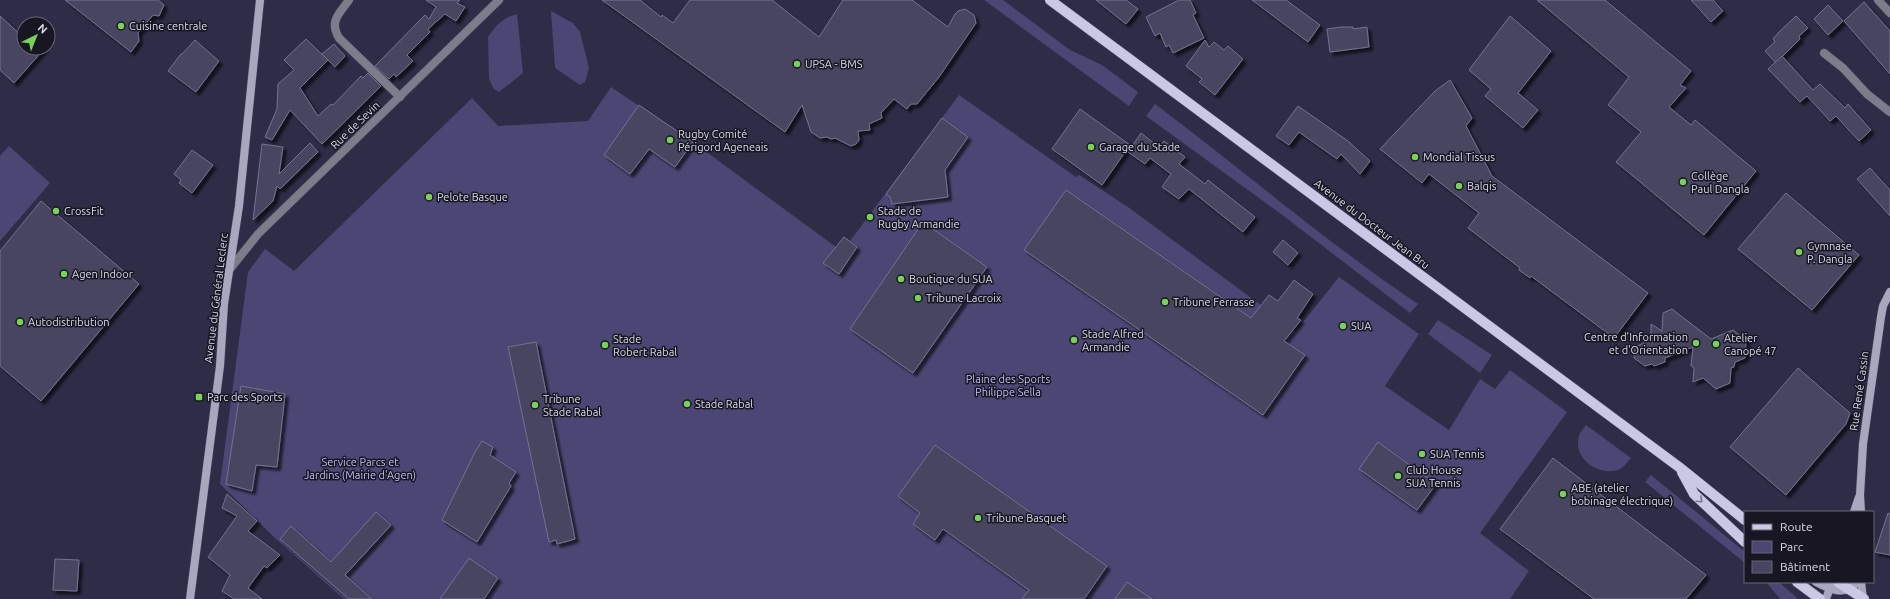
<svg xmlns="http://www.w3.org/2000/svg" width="1890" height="599" font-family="Ubuntu,sans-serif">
	<defs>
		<filter id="shadow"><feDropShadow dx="3.5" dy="3.5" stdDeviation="1" flood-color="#0009"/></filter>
	</defs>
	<rect width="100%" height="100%" fill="#2e2c46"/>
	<g fill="#4b4673">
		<path d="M984 0H1003L1070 50 1102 65 1138 92 1129 106Z"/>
		<path d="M551 11 573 23 580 32 589 68 585 82 580 85 555 68Z"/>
		<path d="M517 14 523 73 499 92 494 89 489 79 488 37 497 25 508 17Z"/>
		<path d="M611 87 693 142 836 247 844 237 850 241 959 95 1076 177 1079 175 1128 207 1296 331 1339 277 1419 334 1385 386 1449 430 1480 379 1495 389 1510 370 1567 412 1480 533 1529 571 1510 599H344L276 539 220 484 248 272 265 249 294 271 472 98 498 126 588 121Z"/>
		<path d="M1155 104C1243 170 1326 242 1418 304L1410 313 1281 214 1146 116Z"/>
		<path d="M9 146 50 183 0 241V156Z"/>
		<path d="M1438 320 1492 355 1480 373 1428 334Z"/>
		<path d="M1586 425 1631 458C1627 462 1624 467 1620 469 1602 477 1576 462 1578 441 1578 435 1582 430 1586 425Z"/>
		<path d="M1651 475 1745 552V563L1645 482Z"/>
		<path d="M1766 582H1779L1798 599H1780Z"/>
	</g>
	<g fill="#474561" stroke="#747291" filter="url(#shadow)">
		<path d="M65 0H158L164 5 159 16 153 15 138 33 139 41 131 52Z"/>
		<path d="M426 0H460L457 3 465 7 456 21 445 14 428 29 430 32 407 55 413 61 396 77 394 74 389 79 375 66 425 15 429 19 436 7Z"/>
		<path d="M602 0H640L661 17 662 15 673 23 690 0H772L819 37 843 0H912L948 27 955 14 958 11 965 9 974 15 976 23 939 77 917 104H911L907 109 894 99 881 113 882 118 869 124 870 130 858 131 859 140 856 144 851 146 835 138 831 139 827 137 820 138 811 132 802 105 785 132Z"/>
		<path d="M1096 0H1126L1138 9 1126 24Z"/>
		<path d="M1179 0H1190L1196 13 1193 15 1204 38 1173 53 1169 45 1166 47 1160 33 1155 36 1146 17Z"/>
		<path d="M1252 0H1286L1320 25 1308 42Z"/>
		<path d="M1537 0H1605L1691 71 1680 85 1686 88 1669 107 1691 125 1695 120 1756 171 1704 235 1616 162 1641 132 1608 105 1629 77Z"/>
		<path d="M1691 0H1713L1723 11 1711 22Z"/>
		<path d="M1864 2 1890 31V74L1844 21Z"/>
		<path d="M1828 5 1843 21 1828 35 1814 19Z"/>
		<path d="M0 16 24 38V48H45L14 83 0 70Z"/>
		<path d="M1510 16 1551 51 1518 93 1538 110 1523 128 1485 96 1491 89 1469 70Z"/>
		<path d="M1796 16 1808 28 1799 36 1800 39 1776 63 1765 51 1775 42 1773 39 1779 32Z"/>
		<path d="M1341 27H1353V29L1367 27 1369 47 1330 52 1327 29Z"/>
		<path d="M306 39 328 60 300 88 318 116 331 104 333 105 361 76 363 78 368 73 381 86 322 144 290 110 272 140 265 137 277 109 278 84 294 70 284 60Z"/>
		<path d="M195 40 219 61 196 92 168 71 181 54H182Z"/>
		<path d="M1205 40 1209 47 1214 42 1224 50 1228 46 1243 59 1215 95 1199 82 1202 79 1186 66Z"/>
		<path d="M334 44 345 56 335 67 322 54Z"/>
		<path d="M1782 56 1813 90 1820 84 1845 108 1848 104 1871 130 1859 141 1836 116 1830 121 1807 96 1800 102 1768 69Z"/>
		<path d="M1450 80 1472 118 1466 126 1492 176 1648 293 1614 338 1531 276 1530 278 1519 270 1520 268 1468 228 1479 213 1429 174 1422 183 1380 149 1435 91Z"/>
		<path d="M639 105 693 142 675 167 649 149 630 174 604 155Z"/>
		<path d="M1298 106 1348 141 1370 161 1360 174 1341 154 1337 159 1299 132 1289 145 1276 136Z"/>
		<path d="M1080 109 1130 145 1102 185 1052 149Z"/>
		<path d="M942 118 968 137 945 170 948 197 892 204 890 197 886 194Z"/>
		<path d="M1141 133 1159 147 1164 141 1185 157 1179 164 1205 184 1208 180 1255 217 1243 232 1189 189 1179 199 1162 187 1171 174 1150 158 1145 164 1128 152Z"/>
		<path d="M310 143 318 152 280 189 277 186 273 201 253 220 262 144 283 147 279 174Z"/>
		<path d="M192 150 213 165 192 193 179 183 181 180 174 174Z"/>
		<path d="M1870 168 1890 190V216L1857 179Z"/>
		<path d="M1066 190 1251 318 1269 295 1278 301 1294 280 1313 294 1297 318 1301 320 1284 341 1305 355 1263 415 1024 250Z"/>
		<path d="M1786 193 1859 255 1812 310 1738 249Z"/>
		<path d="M41 201 139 284 41 401 0 366V251Z"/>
		<path d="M923 222 987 267 913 373 850 329Z"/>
		<path d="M844 237 857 247 839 274 823 263Z"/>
		<path d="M1283 240 1298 253 1288 265 1273 252Z"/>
		<path d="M1672 309 1711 339 1733 330 1746 340 1745 358 1735 362 1734 367 1731 368 1730 383 1716 389 1703 378 1693 382 1694 368 1691 366 1693 347 1665 358V362L1654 366 1652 364 1645 366 1634 358 1635 347 1644 343 1645 338 1651 336V324L1662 331 1663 313Z"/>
		<path d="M536 342 575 539 557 544 556 540 549 542 508 347Z"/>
		<path d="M1798 368 1850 413 1846 424 1786 495 1730 447Z"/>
		<path d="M241 386 285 394 277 467 256 465 252 491 226 484Z"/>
		<path d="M482 441 493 447 490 455 516 472 509 483 511 486 477 542 442 520 475 452Z"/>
		<path d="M1378 442 1436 484 1417 510 1359 469Z"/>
		<path d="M935 445 1107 566 1084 599H1022L1029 590 943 529 935 540 913 524 920 513 898 496Z"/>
		<path d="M1553 458 1706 575 1686 599H1594L1500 529Z"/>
		<path d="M227 494 257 521 248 531 280 555 267 568 264 566 248 588 262 599H234L222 591 230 575 208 557 237 516 222 508Z"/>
		<path d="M376 512 391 525 345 575 372 599H349L280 539 291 526 331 562Z"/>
		<path d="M1888 513 1890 514V555L1875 552Z"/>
		<path d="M469 558 498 578 484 599H440Z"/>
		<path d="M55 559 79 560 77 591 53 590Z"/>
		<path d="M1127 582 1152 599H1115Z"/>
	</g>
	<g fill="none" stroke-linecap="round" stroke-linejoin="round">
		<g stroke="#4a4861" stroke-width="9">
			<g id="street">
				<path d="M349 0C339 14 329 21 339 38L400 97"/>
				<path d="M1878 0 1890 13"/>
				<path d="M1824 53 1843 68 1867 94 1890 112"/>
				<path d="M230 269 258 234 499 0"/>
			</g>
		</g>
		<g stroke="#4a4861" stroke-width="9">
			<g id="secondary">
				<path d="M1854 512 1859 497"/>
				<path d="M1861 512 1860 495 1863 444 1881 317 1883 306 1890 292"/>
				<path d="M1816 582C1829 589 1846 597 1857 582"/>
				<path d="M1861 582 1863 599"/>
				<path d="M190 599 220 366 224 304 239 206 260 0"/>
				<path d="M1826 599 1832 582"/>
			</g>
		</g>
		<g stroke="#4a4861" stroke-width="11">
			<g id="primary">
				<path d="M1050 0 1679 467 1745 520"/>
				<path d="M1682 472 1694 494 1745 542"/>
				<path d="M1797 582 1820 599"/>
				<path d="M1838 582 1864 599"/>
			</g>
		</g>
		<use href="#street" stroke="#7d7c8a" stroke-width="8"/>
		<use href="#secondary" stroke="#a8a7bd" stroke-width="8"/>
		<use href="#primary" stroke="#cac8e5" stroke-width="10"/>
	</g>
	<defs><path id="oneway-chevron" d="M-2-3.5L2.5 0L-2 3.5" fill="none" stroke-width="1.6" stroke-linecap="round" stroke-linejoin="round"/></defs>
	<use stroke="#79788d" href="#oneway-chevron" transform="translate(1700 500) rotate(43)"/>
	<g fill="#78d258" stroke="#171622" stroke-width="1.5">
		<circle cx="121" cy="26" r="4"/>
		<circle cx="797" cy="64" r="4"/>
		<circle cx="670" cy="140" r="4"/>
		<circle cx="1091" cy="147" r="4"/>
		<circle cx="1415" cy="157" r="4"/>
		<circle cx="1683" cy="182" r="4"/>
		<circle cx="1459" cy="186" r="4"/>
		<circle cx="429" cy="197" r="4"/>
		<circle cx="56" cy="211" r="4"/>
		<circle cx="870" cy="217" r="4"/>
		<circle cx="1799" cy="252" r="4"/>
		<circle cx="64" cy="274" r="4"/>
		<circle cx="901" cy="279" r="4"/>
		<circle cx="918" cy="298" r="4"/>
		<circle cx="1165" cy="302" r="4"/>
		<circle cx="20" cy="322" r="4"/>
		<circle cx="1343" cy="326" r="4"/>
		<circle cx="1074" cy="340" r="4"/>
		<circle cx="1696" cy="343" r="4"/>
		<circle cx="1716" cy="344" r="4"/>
		<circle cx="605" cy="345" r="4"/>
		<rect x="195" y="393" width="8" height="8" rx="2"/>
		<circle cx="687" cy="404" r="4"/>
		<circle cx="535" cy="405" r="4"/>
		<circle cx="1422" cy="454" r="4"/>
		<circle cx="1398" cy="476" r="4"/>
		<circle cx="1563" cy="494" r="4"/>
		<circle cx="978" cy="518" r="4"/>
	</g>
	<g text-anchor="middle" stroke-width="3" stroke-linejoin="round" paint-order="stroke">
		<g font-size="11" fill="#dddced" stroke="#171622" text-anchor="start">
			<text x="129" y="30">Cuisine centrale</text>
			<text x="805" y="68">UPSA - BMS</text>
			<text x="678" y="138">Rugby Comité<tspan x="678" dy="13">Périgord Ageneais</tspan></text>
			<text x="1099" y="151">Garage du Stade</text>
			<text x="1423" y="161">Mondial Tissus</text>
			<text x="1691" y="180">Collège<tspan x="1691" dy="13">Paul Dangla</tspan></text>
			<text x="1467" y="190">Balqis</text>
			<text x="437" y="201">Pelote Basque</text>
			<text x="64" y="215">CrossFit</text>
			<text x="878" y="215">Stade de<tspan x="878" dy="13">Rugby Armandie</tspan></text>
			<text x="1807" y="250">Gymnase<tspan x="1807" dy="13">P. Dangla</tspan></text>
			<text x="72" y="278">Agen Indoor</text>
			<text x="909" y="283">Boutique du SUA</text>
			<text x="926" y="302">Tribune Lacroix</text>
			<text x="1173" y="306">Tribune Ferrasse</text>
			<text x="28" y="326">Autodistribution</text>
			<text x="1351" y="330">SUA</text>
			<text x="1082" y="338">Stade Alfred<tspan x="1082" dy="13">Armandie</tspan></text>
			<text x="1688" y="341" text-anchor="end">Centre d'Information<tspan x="1688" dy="13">et d'Orientation</tspan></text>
			<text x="1724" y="342">Atelier<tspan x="1724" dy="13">Canopé 47</tspan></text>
			<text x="613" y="343">Stade<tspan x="613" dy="13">Robert Rabal</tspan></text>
			<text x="207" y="401">Parc des Sports</text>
			<text x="543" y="403">Tribune<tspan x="543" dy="13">Stade Rabal</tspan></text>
			<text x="695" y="408">Stade Rabal</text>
			<text x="1430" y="458">SUA Tennis</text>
			<text x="1406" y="474">Club House<tspan x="1406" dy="13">SUA Tennis</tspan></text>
			<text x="1571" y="492">ABE (atelier<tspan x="1571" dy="13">bobinage électrique)</tspan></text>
			<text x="986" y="522">Tribune Basquet</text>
		</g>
		<g font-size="11" fill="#dddced" stroke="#171622">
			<text transform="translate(355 125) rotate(-44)" y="4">Rue de Sevin</text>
			<text transform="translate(1372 224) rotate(37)" y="4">Avenue du Docteur Jean Bru</text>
			<text transform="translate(216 298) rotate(-83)" y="4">Avenue du Général Leclerc</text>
			<text transform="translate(1859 391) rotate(-82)" y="4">Rue René Cassin</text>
		</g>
		<g font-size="11" fill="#c1bcf3" stroke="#171622">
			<text x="1008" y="383">Plaine des Sports<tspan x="1008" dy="13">Philippe Sella</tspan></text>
			<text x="360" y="466">Service Parcs et<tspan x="360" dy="13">Jardins (Mairie d'Agen)</tspan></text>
		</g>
	</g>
	<rect x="1744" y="511" width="130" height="72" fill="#171622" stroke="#666573"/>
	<rect x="1752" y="524" width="20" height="6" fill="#cac8e5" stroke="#666573"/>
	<text x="1780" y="531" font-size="12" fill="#dddced">Route</text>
	<rect x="1752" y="541" width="20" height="12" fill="#4b4673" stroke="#666573"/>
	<text x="1780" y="551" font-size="12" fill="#dddced">Parc</text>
	<rect x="1752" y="561" width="20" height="12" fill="#474561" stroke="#666573"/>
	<text x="1780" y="571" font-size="12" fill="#dddced">Bâtiment</text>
	<g transform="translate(36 36) rotate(43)"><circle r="19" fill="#171622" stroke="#666573"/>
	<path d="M0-3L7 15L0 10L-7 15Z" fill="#78d258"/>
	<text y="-6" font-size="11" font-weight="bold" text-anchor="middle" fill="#dddced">N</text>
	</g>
</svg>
